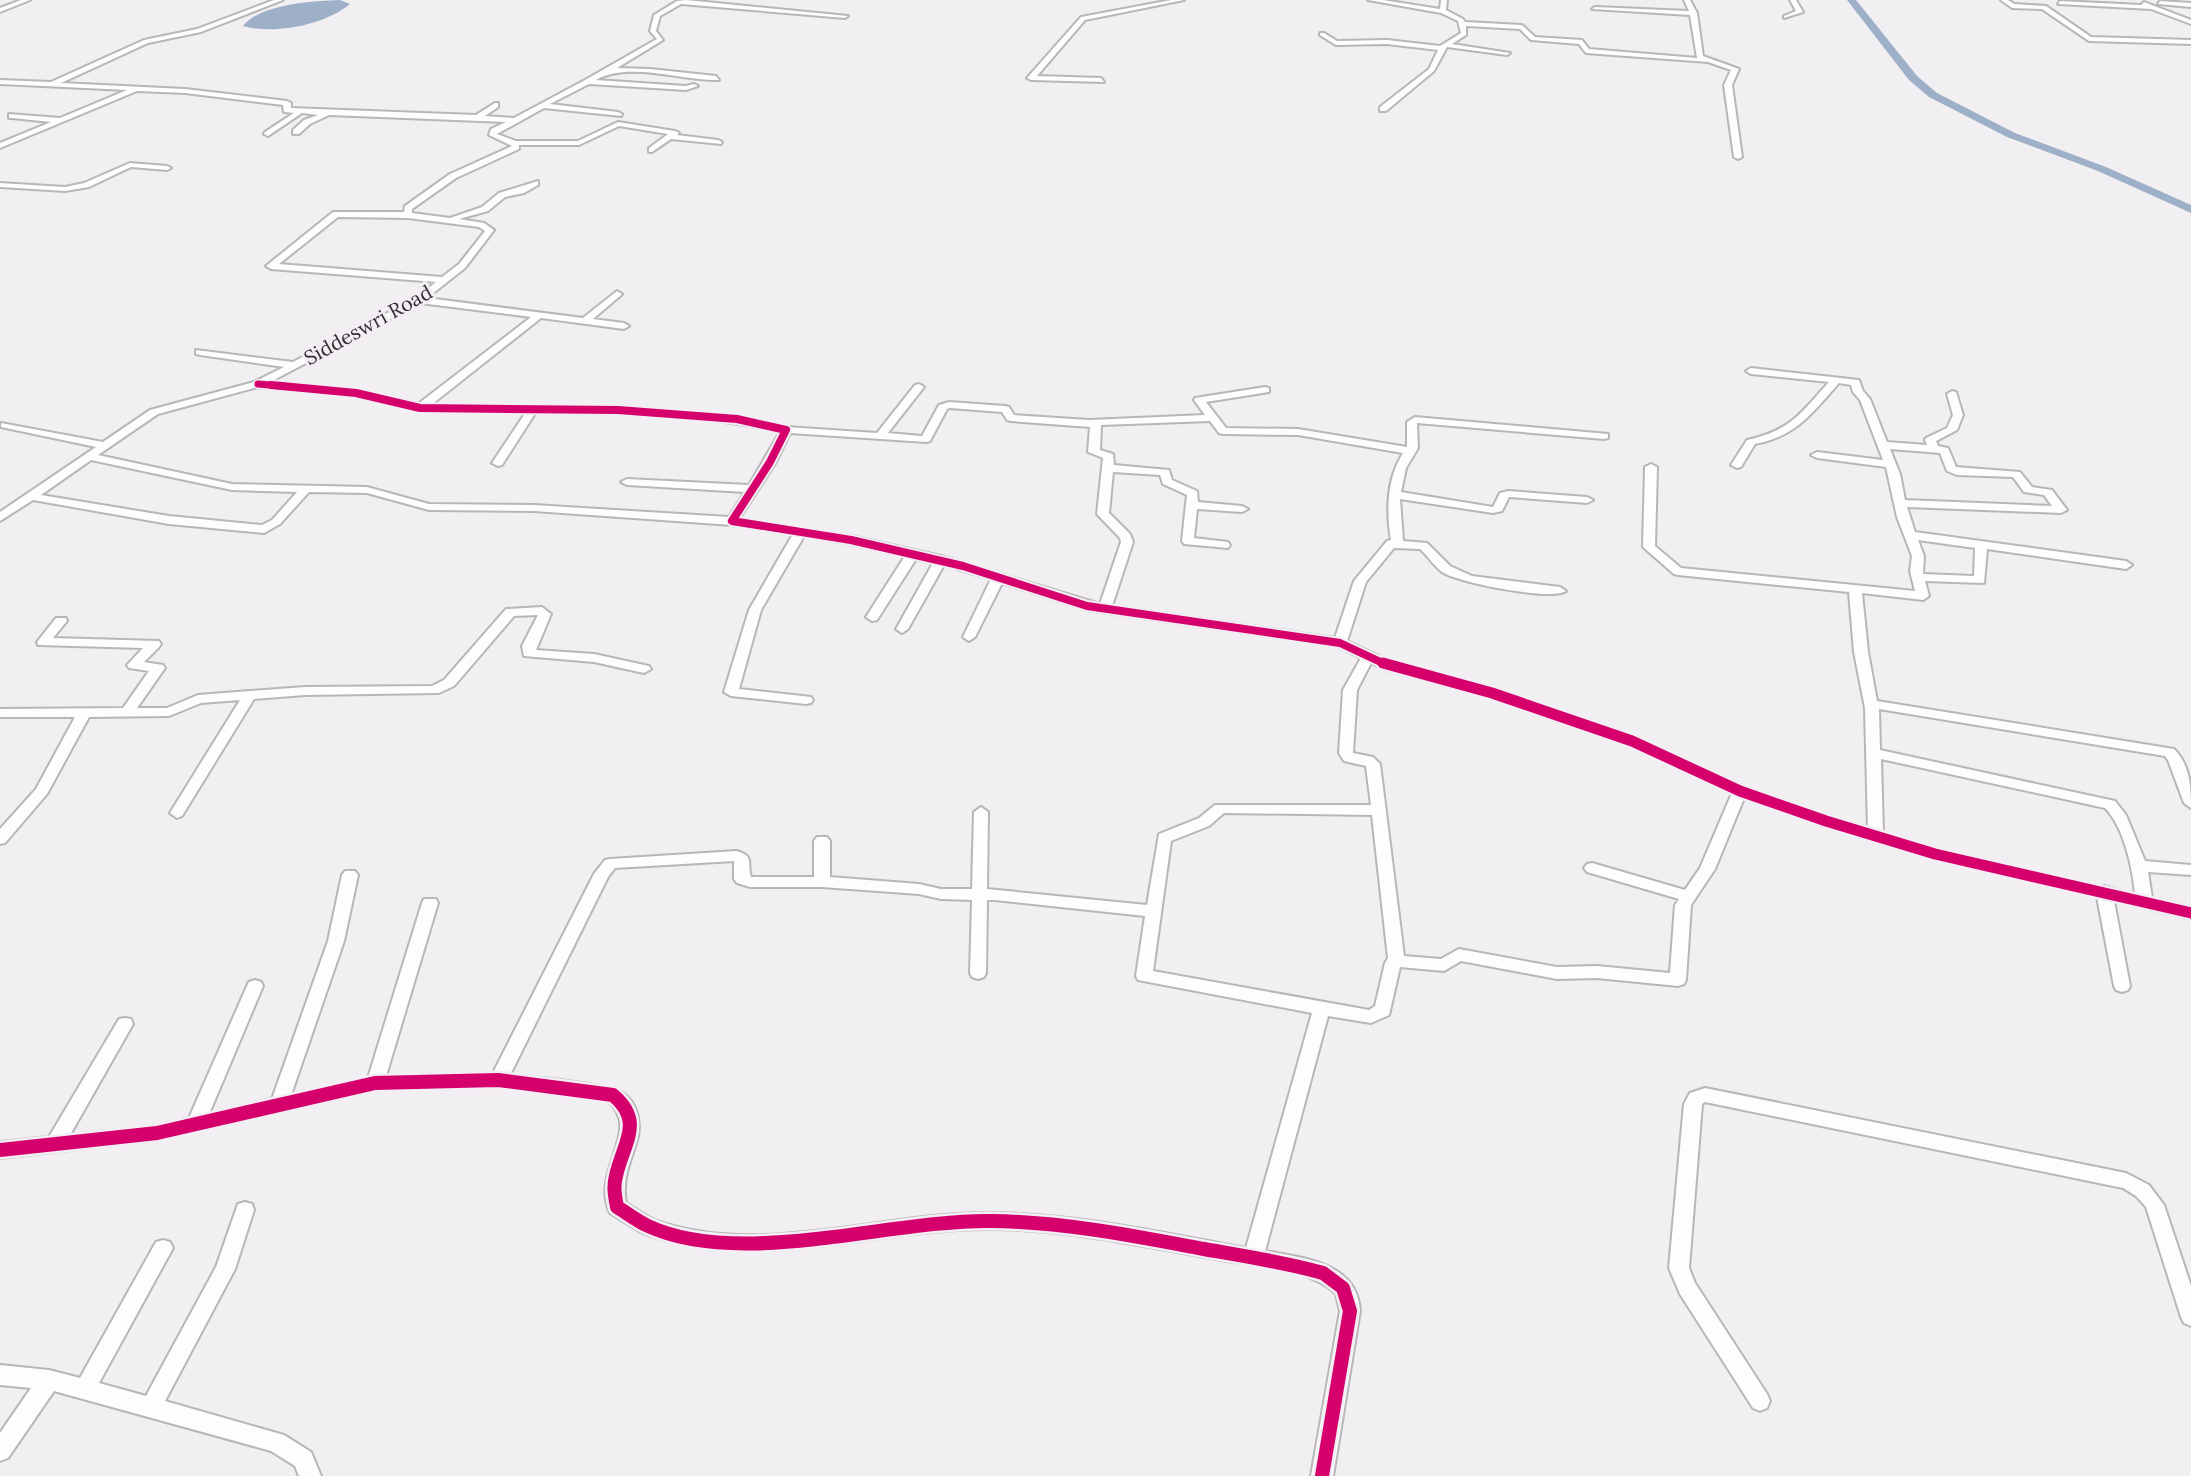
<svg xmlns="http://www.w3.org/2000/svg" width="2191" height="1476" font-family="Lora,serif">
	<rect width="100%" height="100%" fill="#f2eff2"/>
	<path fill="#9eafc8" d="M340 0 350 4C325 25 274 35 243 26 260 4 313 1 340 0Z"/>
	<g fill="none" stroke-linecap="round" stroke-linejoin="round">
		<path fill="#9eafc8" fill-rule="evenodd" d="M1847 0H1856L1917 76 1937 93 2015 133 2106 167 2191 205V213L2098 171 2007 137 1929 97 1909 80Z"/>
		<g stroke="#b8b6b8" stroke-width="4">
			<g id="minor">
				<path d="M21 0H30L0 12V8Z"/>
				<path d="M274 0H283L201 32 148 43 61 83 185 89 287 101 291 103V108L476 115 495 103H498V107L485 116 514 118 585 80 657 39 650 31 654 15 677 1 686 0 848 16 845 18 681 4 660 16 656 31 663 40 617 68 650 69 716 76 719 80C681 81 629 61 596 80L686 86 694 84 698 86 686 90 589 84 550 104 618 112 622 114 621 116 544 108 497 134 516 141H578L618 122 675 131 679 133 677 135 718 140 722 142 721 144 671 139 652 152H649V148L668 134 619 126 579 145H519V149L456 178 412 209V213L450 218 482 207 499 193 538 181V185L524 193 505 197 488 211 459 219 484 223 494 230 465 268 427 298 583 318 617 291 622 294 620 296 593 319 624 323 629 326 624 329 541 318 431 405 618 407 737 416 786 427 877 433 915 385 919 384 924 387 888 433 922 436 939 405 949 402 1005 406 1009 407 1014 415 1089 420 1205 415 1194 400 1195 398 1265 387 1269 388V392L1206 402 1226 428 1298 429 1407 447V422L1415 417 1608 434V438L1604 439 1417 423 1418 448 1406 468 1401 492 1493 507 1500 493 1508 491 1587 497 1593 500 1587 503 1509 497 1502 511 1493 513 1400 499 1403 541 1427 543 1450 566 1472 576 1560 587 1566 591C1552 601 1459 583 1442 572 1434 566 1428 556 1420 549L1394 548 1366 582 1347 641 1396 664 1497 690 1637 738 1745 788 1868 829 1865 708 1854 652 1849 592 1678 575 1674 574 1643 547 1645 467 1651 464 1657 467 1655 546 1681 568 1915 591 1910 571 1912 556 1897 517 1886 467 1817 458 1811 455 1817 452 1883 460 1860 400 1853 392 1851 385 1839 383C1812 413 1797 436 1755 444L1741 467 1737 468 1731 465 1747 440C1791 430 1800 414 1829 382L1751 374 1746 371 1751 368 1859 380 1863 391 1870 399 1887 442 1927 445 1925 440 1926 438 1947 428 1953 415 1947 394 1952 391 1956 392 1963 415 1957 430 1936 441 1938 446 1948 448 1956 467 2020 472 2032 487 2052 490 2067 510 2061 513 1907 507 1915 532 2126 561 2132 565 2126 569 1987 549 1984 583 1925 581 1929 596 1923 600 1862 593 1868 652 1877 701 2174 749C2190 765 2191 786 2191 808L2184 803 2168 760 2165 756 1879 709 1880 750 2115 801 2126 815 2145 861 2191 865V875L2148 872 2152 898 2191 907V919L2114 901 2130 986 2128 990 2122 992 2116 990 2114 986 2097 897 1935 859 1821 825 1744 798 1715 869 1691 905 1686 980 1684 984 1678 986 1597 978 1557 979 1461 961 1444 971 1400 967 1389 1015 1371 1023 1328 1016 1265 1251C1303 1258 1357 1262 1360 1311L1333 1476H1311L1340 1311 1336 1294C1312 1269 1255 1266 1222 1260 1145 1247 1067 1229 989 1229 896 1229 805 1258 711 1248 689 1246 662 1242 641 1232 631 1226 620 1219 610 1213 590 1170 643 1131 608 1101L498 1087 375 1090 157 1140 0 1158V1142L49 1137 119 1019 125 1018 131 1019 133 1024 70 1135 157 1126 189 1118 247 986 249 982 255 980 261 982 263 986 209 1114 272 1099 328 941 342 875 345 871H355L358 875 344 941 291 1095 368 1078 422 903 424 899H436L438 903 386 1076 493 1073 594 874 605 860 610 859 736 851C756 856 746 863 751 877H814V841L817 837H827L830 841V877L919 884 941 889H972L974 812 981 807 988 812 987 889 1147 905 1159 834 1199 818 1215 805H1371L1366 766 1344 761 1339 753 1343 690 1361 658 1337 646 1087 610 1002 583 975 637 969 641 963 637 991 579 944 565 908 629 902 633 896 629 933 563 916 559 877 620 872 621 866 617 905 556 851 544 804 536 761 610 739 689 811 697 813 700 811 703 806 704 731 696 724 692 749 610 793 534 732 525 534 511 429 510 367 493 309 492 280 524 264 533 169 524 33 500 0 521V512L96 447 1 427V423L103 442 150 410 254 382 284 367 200 355 196 354V350L293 362 416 298 436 282 271 269 266 266 333 212H404L405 206 450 174 512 146 489 135 491 129 506 122 329 115 310 124 299 134H293V130L304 120 318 115 302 113 268 136 264 134 265 132 294 113 284 112 283 105 185 93 137 91 0 148V143L51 122 12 118H9V114L60 118 127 90 0 84V80L51 82 144 40 197 29ZM338 217 408 218 479 227 485 231 459 264 442 277 279 264ZM420 303 531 317 418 404 356 390 270 382ZM258 387 356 396 420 411 526 412 492 463 498 466 502 465 536 412C618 413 700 414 780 432L749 485 627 479 621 482 627 485 745 492 729 517 534 505 429 504 367 487 232 484 98 455 158 414ZM950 408 1002 412 1007 420 1011 421 1090 427 1088 452 1103 458 1097 514 1120 538 1121 542 1100 604 941 556 851 536 739 519 776 462 790 433 926 442 930 441 947 409ZM1210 421 1219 433 1223 434 1298 435 1403 453C1387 478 1386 511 1391 540L1387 541 1354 581 1335 638 1112 606 1133 542 1130 534 1109 513 1113 472 1160 475 1163 484 1187 495 1182 541 1184 544 1228 548 1230 545 1228 542 1194 538 1197 509 1242 512 1248 509 1242 506 1198 502 1197 491 1172 480 1169 470 1114 465 1113 454 1100 450 1101 425ZM1890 449 1940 453 1947 471 1957 475 2013 477 2024 492 2044 495 2052 506 1905 500 1900 474ZM91 460 232 490 297 492 272 520 262 525 169 516 41 495ZM1918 540 1975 548 1974 576 1923 574 1924 556ZM1371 663 1386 670 1487 696 1627 744 1732 793 1700 868 1685 890 1592 863 1587 864 1584 868 1587 872 1679 899 1675 905 1670 973 1597 966 1557 967 1459 949 1441 959 1404 956 1380 764 1373 757 1353 753 1357 690ZM1881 759 2105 808C2124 827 2133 869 2135 895L2104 886 2100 887 1936 849 1883 833ZM1224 813 1372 815 1388 958 1385 963 1375 1006 1369 1010 1153 971 1171 841 1209 826ZM734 861V879L737 883 750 887H822L919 894 941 899 972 900 970 973 972 977 978 979 984 977 986 973 987 900H995L1145 916 1136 976 1138 980 1312 1013 1246 1248C1163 1233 1079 1214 994 1213 886 1211 762 1258 657 1221 646 1217 636 1209 626 1203 621 1178 632 1159 638 1136 641 1119 636 1101 621 1092 608 1083 530 1077 510 1075L608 877 615 868Z"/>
				<path d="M1171 0H1184L1085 20 1037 76 1101 78 1104 82 1031 80 1027 78 1081 17Z"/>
				<path d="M1368 0H1383L1440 9 1441 0H1447L1446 10 1463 19 1465 22 1522 25 1535 37 1582 40 1589 49 1697 58 1690 15 1592 9 1595 7 1689 11 1684 0H1690L1697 13 1703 56 1739 69 1732 85 1742 157 1738 159 1734 157 1724 85 1731 70 1708 62 1586 53 1579 44 1531 40 1520 29 1466 26V35L1452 44 1510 53 1507 55 1447 47 1434 71 1386 111H1380V107L1429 69 1438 50 1387 44 1336 45 1320 35V33H1324L1337 41 1387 40 1440 46 1461 33 1458 21 1441 13Z"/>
				<path d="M1790 0H1796L1803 12 1784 18V16L1796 11Z"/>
				<path d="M2001 0H2008L2014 4 2046 6 2091 37 2191 40V44L2089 41 2042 9 2012 8Z"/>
				<path d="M2060 1 2141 5 2144 2 2191 20V24L2151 9 2058 4Z"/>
				<path d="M2160 1 2191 3V7L2158 4Z"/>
				<path d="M130 163 167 166 171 168 167 170 131 167 89 187 65 191 0 187V183L65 187 84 183Z"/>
				<path d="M542 607 551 614 536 650 594 654 649 666 651 669 644 673 594 662 524 656 522 646 538 615 514 616 454 686 439 693 305 695 254 699 182 816 177 818 170 813 240 700 201 703 169 716 89 717 47 794 5 843 0 844V829L36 789 75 717H0V709L123 708 149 671 129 668 127 665 143 648 38 645 37 642 56 618H66L67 621 53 638 159 641 161 644 159 647 144 662 163 665 165 668 137 708H167L198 695 250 691 305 687 432 686 444 680 506 609Z"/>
				<path d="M1705 1088 2126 1173 2149 1185 2164 1205 2191 1286V1326L2184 1323 2181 1317 2146 1207 2136 1196 2123 1188 1705 1102 1702 1104 1689 1268 1695 1283 1767 1394 1770 1401 1767 1408 1760 1411 1753 1408 1680 1294 1669 1268 1684 1104 1690 1093Z"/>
				<path d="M245 1202 252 1204 254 1210 235 1269 165 1401 284 1435 311 1452 321 1476H299L295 1466 271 1451 54 1391 8 1458 0 1461V1433L31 1388 0 1385V1365L49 1370 80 1378 156 1242 163 1240 170 1242 173 1248 99 1383 146 1396 216 1267 238 1204Z"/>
			</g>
		</g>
		<use href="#minor" fill="#fdfdfd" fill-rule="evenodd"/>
		<g stroke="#f3eef3" stroke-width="10">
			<path id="cycleway-far3" d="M258 384 293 387"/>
		</g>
		<g stroke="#f3eef3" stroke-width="12">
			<path id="cycleway-far2" d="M271 385 356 393 420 408 618 410 737 419 786 430 770 462 732 521 851 540 963 566 1087 606 1340 643 1387 665"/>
		</g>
		<g stroke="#f3eef3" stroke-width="16">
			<path id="cycleway-far1" d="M1383 663 1492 693 1632 741 1740 791 1826 821 1935 854 2191 913"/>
		</g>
		<g stroke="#f3eef3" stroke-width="19">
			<path id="cycleway" d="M0 1150 157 1133 375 1083 498 1080 613 1095C645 1122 623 1143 616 1176 613 1187 615 1196 617 1207 627 1213 637 1221 648 1226 741 1269 892 1219 992 1221 1064 1222 1134 1236 1204 1249 1244 1256 1284 1262 1323 1273L1343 1288 1350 1311 1322 1476"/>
		</g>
		<use href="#cycleway-far3" stroke="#d6006c" stroke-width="7"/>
		<use href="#cycleway-far2" stroke="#d6006c" stroke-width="8"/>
		<use href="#cycleway-far1" stroke="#d6006c" stroke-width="11"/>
		<use href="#cycleway" stroke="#d6006c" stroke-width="14"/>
	</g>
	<g text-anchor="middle" stroke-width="6" stroke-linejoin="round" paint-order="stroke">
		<g font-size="20" fill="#313031" stroke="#f3eef3">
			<text transform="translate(368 325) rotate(-29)" y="7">Siddeswri Road</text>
		</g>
	</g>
</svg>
